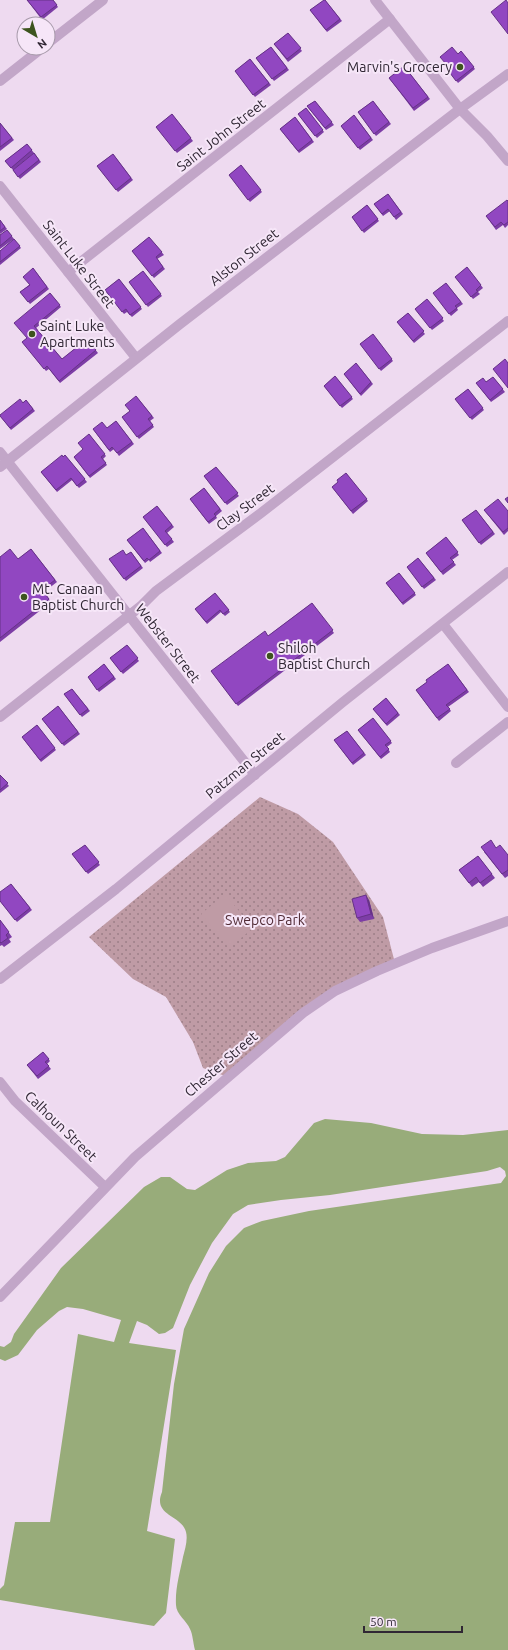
<svg xmlns="http://www.w3.org/2000/svg" width="508" height="1650" font-family="Ubuntu,sans-serif">
	<defs>
		<pattern id="park-dots" width="8" height="8" patternUnits="userSpaceOnUse"><rect width="8" height="8" fill="#bf9ba5"/><path d="M2 2h.1M6 6h.1" fill="none" stroke="#9c7e87" stroke-width="1.8" stroke-linecap="round"/></pattern>
	</defs>
	<rect width="100%" height="100%" fill="#eedaf0"/>
	<path fill="url(#park-dots)" d="M260 797 298 814 333 842 383 917 395 963 335 991 228 1077 203 1068 193 1042 166 997 133 979 89 937Z"/>
	<path fill="#bf9ba5" d="M225 894 253 928 229 948 201 914Z"/>
	<path fill="#98ac7a" d="M325 1119 371 1123 422 1134 463 1135 508 1130V1650H195C193 1643 193 1635 190 1629 187 1621 176 1614 176 1605 175 1589 180 1572 183 1557 185 1549 188 1540 186 1532 182 1515 152 1516 162 1492L174 1384 184 1329 209 1273 226 1246 244 1228 262 1221 309 1211 501 1183 506 1176 505 1171 500 1167 487 1171 330 1195 281 1200 248 1205 233 1214 212 1243 190 1285 173 1328 165 1333 159 1334 147 1325 137 1321 129 1343 176 1350 147 1531 175 1539 166 1613 154 1626 0 1600V1589L4 1585 15 1522H50L78 1334 114 1342 121 1320 83 1309 67 1307 59 1311 37 1330 18 1355 5 1361 0 1359V1346L4 1347 11 1342 14 1334 61 1268 144 1187 161 1177H170L187 1189 195 1190 227 1170 248 1163 276 1161 285 1157 314 1123Z"/>
	<g fill="none" stroke-linecap="round" stroke-linejoin="round">
		<g stroke="#c2a6c8" stroke-width="10">
			<path d="M375 0 460 109 487 136 508 161"/>
			<path d="M48 43 103 0"/>
			<path d="M0 81 42 48"/>
			<path d="M0 186 136 358"/>
			<path d="M68 272 390 19"/>
			<path d="M0 452 255 775"/>
			<path d="M0 467 180 324 460 109 508 74"/>
			<path d="M443 624 508 707"/>
			<path d="M0 717 141 606 156 591 261 513 508 321"/>
			<path d="M456 763 508 722"/>
			<path d="M0 979 116 889 343 702 508 572"/>
			<path d="M0 1082 15 1101 105 1187"/>
			<path d="M0 1297 135 1157 303 1013 335 991 377 971 432 948 508 921"/>
		</g>
	</g>
	<g fill="#7d3da6">
		<path d="M27 0H53L58 7 42 20Z"/>
		<path d="M325 0 342 21 327 32 310 10Z"/>
		<path d="M288 33 302 51 288 62 274 44Z"/>
		<path d="M271 47 289 70 274 81 256 58Z"/>
		<path d="M461 51 475 69 458 83 444 65Z"/>
		<path d="M250 59 271 85 255 97 235 71Z"/>
		<path d="M404 66 430 99 414 111 389 78Z"/>
		<path d="M315 101 334 125 326 130 307 106Z"/>
		<path d="M373 101 391 124 376 136 358 112Z"/>
		<path d="M306 108 324 132 317 138 298 114Z"/>
		<path d="M172 114 193 141 177 153 156 127Z"/>
		<path d="M354 115 373 140 360 150 341 126Z"/>
		<path d="M295 117 314 142 299 153 280 129Z"/>
		<path d="M0 123 14 140 0 151Z"/>
		<path d="M27 144 34 153 13 170 5 161Z"/>
		<path d="M34 153 41 162 20 179 13 170Z"/>
		<path d="M113 154 133 180 118 192 97 166Z"/>
		<path d="M241 165 262 192 250 202 229 175Z"/>
		<path d="M388 194 403 214 396 220 390 211 383 216 374 204Z"/>
		<path d="M508 201V225L505 228 503 225 496 230 486 216Z"/>
		<path d="M367 205 379 221 364 233 352 217Z"/>
		<path d="M0 220 7 229 0 234Z"/>
		<path d="M7 230 14 239 0 249V235Z"/>
		<path d="M149 237 164 255 157 259 165 269 154 278 132 251Z"/>
		<path d="M14 239 21 248 0 265V251Z"/>
		<path d="M467 267 483 288 478 292 480 294 473 299 455 277Z"/>
		<path d="M33 268 49 289 30 304 20 292 29 285Z"/>
		<path d="M143 271 162 296 148 307 129 282Z"/>
		<path d="M119 279 142 309 132 317 127 312 124 314 105 290Z"/>
		<path d="M446 283 463 304 457 308 458 310 451 316 433 293Z"/>
		<path d="M50 293 61 307 36 328 62 359 87 339 98 353 60 383 49 369 46 371 22 342 27 338Z"/>
		<path d="M427 299 444 321 432 330 415 309Z"/>
		<path d="M408 313 425 334 414 343 397 322Z"/>
		<path d="M373 334 393 361 381 371 360 344Z"/>
		<path d="M356 363 373 384 361 396 344 374Z"/>
		<path d="M335 376 353 399 342 408 324 386Z"/>
		<path d="M493 377 505 392 491 402 476 383 486 382Z"/>
		<path d="M468 389 484 410 472 420 455 399Z"/>
		<path d="M136 396 154 418 150 421 154 427 139 439 122 417 130 411Z"/>
		<path d="M26 400 35 411 11 430 1 417Z"/>
		<path d="M116 421 134 444 119 456 114 449 110 452 93 429 107 428Z"/>
		<path d="M89 434 106 456 103 459 107 465 90 478 74 457 83 450Z"/>
		<path d="M65 455 87 482 79 488 72 480 57 492 41 472Z"/>
		<path d="M216 467 239 496 227 505 204 476Z"/>
		<path d="M346 473 368 501 353 514 332 487 338 482Z"/>
		<path d="M204 488 222 511 216 516 217 518 209 524 190 499Z"/>
		<path d="M157 506 174 527 167 533 174 542 167 547 143 517Z"/>
		<path d="M476 510 495 534 481 545 462 520Z"/>
		<path d="M484 510 508 511V531L504 535Z"/>
		<path d="M143 528 162 553 150 562 149 560 145 563 127 540Z"/>
		<path d="M446 537 459 555 452 560 456 565 443 575 426 553Z"/>
		<path d="M31 549 57 582 44 592 51 602 0 642V557L18 559Z"/>
		<path d="M131 552 143 568 126 581 109 559 126 555Z"/>
		<path d="M418 558 436 580 424 589 407 567Z"/>
		<path d="M399 573 416 595 403 605 386 583Z"/>
		<path d="M215 593 230 612 225 616 221 612 207 624 195 609Z"/>
		<path d="M312 603 334 633 238 706 211 671 268 636Z"/>
		<path d="M127 645 139 661 123 674 110 658Z"/>
		<path d="M104 664 116 679 99 692 88 677Z"/>
		<path d="M448 664 469 692 448 707 451 711 439 721 416 690 427 682Z"/>
		<path d="M72 689 90 711 82 717 64 694Z"/>
		<path d="M386 698 400 715 387 726 373 709Z"/>
		<path d="M58 706 80 734 64 746 42 719Z"/>
		<path d="M373 718 392 743 387 747 390 752 381 759 358 730Z"/>
		<path d="M37 725 56 750 41 762 22 737Z"/>
		<path d="M347 731 366 755 353 765 334 740Z"/>
		<path d="M0 775 9 786 0 793Z"/>
		<path d="M85 845 100 865 88 874 72 854Z"/>
		<path d="M496 848 508 855V876L505 878 484 852Z"/>
		<path d="M478 856 495 878 483 887 479 882 472 887 459 870Z"/>
		<path d="M11 884 32 910 17 922 0 901Z"/>
		<path d="M369 900 374 919 360 922 357 918Z"/>
		<path d="M0 920 12 937 9 939 11 942 4 947 2 945 0 946Z"/>
		<path d="M43 1052 50 1061 47 1064 51 1069 38 1079 27 1065Z"/>
	</g>
	<path fill="#663287" d="M366 895 369 900 374 919 371 914Z"/>
	<g fill="#9147c1" stroke="#663287">
		<path d="M27 0H53L57 5 41 17Z"/>
		<path d="M324 0H325L340 19 326 30 310 10Z"/>
		<path d="M506 0 508 3V34L491 12Z"/>
		<path d="M288 33 301 48 287 59 274 44Z"/>
		<path d="M271 47 287 68 272 79 256 58Z"/>
		<path d="M452 47 458 54 461 51 474 67 456 81 444 65 446 64 440 57Z"/>
		<path d="M250 59 269 83 253 95 235 71Z"/>
		<path d="M404 66 428 97 413 108 389 78Z"/>
		<path d="M315 101 332 122 325 128 307 106Z"/>
		<path d="M373 101 389 122 374 134 358 112Z"/>
		<path d="M306 108 323 130 315 136 298 114Z"/>
		<path d="M172 114 191 138 175 151 156 127Z"/>
		<path d="M354 115 371 138 358 148 341 126Z"/>
		<path d="M295 117 312 140 298 151 280 129Z"/>
		<path d="M0 123 12 138 0 147Z"/>
		<path d="M27 144 32 150 11 168 5 161Z"/>
		<path d="M34 153 39 160 18 177 13 170Z"/>
		<path d="M113 154 131 178 116 190 97 166Z"/>
		<path d="M241 165 261 190 248 200 229 175Z"/>
		<path d="M388 194 401 212 394 217 388 209 382 214 374 204Z"/>
		<path d="M507 200 508 201V222L504 225 501 222 495 227 486 216Z"/>
		<path d="M367 205 378 219 362 231 352 217Z"/>
		<path d="M0 220 5 227 0 231Z"/>
		<path d="M7 230 12 236 0 246V235Z"/>
		<path d="M149 237 162 252 156 257 163 267 152 276 132 251Z"/>
		<path d="M14 239 20 246 0 262V251Z"/>
		<path d="M467 267 481 285 476 290 478 291 471 297 455 277Z"/>
		<path d="M33 268 47 287 28 302 20 292 30 285 23 277Z"/>
		<path d="M143 271 161 294 146 305 129 282Z"/>
		<path d="M119 279 141 307 130 315 126 309 122 312 105 290Z"/>
		<path d="M446 283 461 302 455 306 457 308 449 314 433 293Z"/>
		<path d="M50 293 60 305 34 326 62 359 87 339 96 350 59 381 47 366 44 369 22 342 27 338 14 323Z"/>
		<path d="M427 299 443 318 430 328 415 309Z"/>
		<path d="M408 313 424 331 413 341 397 322Z"/>
		<path d="M373 334 392 359 379 369 360 344Z"/>
		<path d="M505 359 508 363V388L493 369Z"/>
		<path d="M356 363 371 382 360 394 344 374Z"/>
		<path d="M335 376 352 397 340 406 324 386Z"/>
		<path d="M493 377 503 389 490 400 476 383 483 378 486 382Z"/>
		<path d="M468 389 483 408 470 418 455 399Z"/>
		<path d="M136 396 152 416 148 419 153 425 137 437 122 417 130 411 125 405Z"/>
		<path d="M20 399 23 403 26 400 33 409 10 428 0 416V415Z"/>
		<path d="M116 421 132 442 117 453 112 447 109 450 93 429 102 422 107 428Z"/>
		<path d="M89 434 105 454 101 457 106 463 89 476 74 457 83 449 78 443Z"/>
		<path d="M62 455 63 457 65 455 85 479 77 486 71 478 56 490 41 472Z"/>
		<path d="M216 467 238 493 225 503 204 476Z"/>
		<path d="M346 473 367 499 351 511 332 487 338 482 337 480Z"/>
		<path d="M204 488 220 509 214 514 216 516 208 522 190 499Z"/>
		<path d="M508 497V503L505 499Z"/>
		<path d="M498 499 508 511V528L503 532 484 510Z"/>
		<path d="M157 506 172 525 165 531 172 539 165 545 143 517Z"/>
		<path d="M476 510 493 532 479 543 462 520Z"/>
		<path d="M143 528 160 551 149 560 147 558 144 561 127 540Z"/>
		<path d="M446 537 458 552 450 558 454 562 441 572 426 553Z"/>
		<path d="M10 549 18 559 31 549 55 580 42 590 49 599 0 638V557Z"/>
		<path d="M123 550 126 555 131 552 141 566 124 579 109 559Z"/>
		<path d="M418 558 434 578 422 587 407 567Z"/>
		<path d="M399 573 415 593 402 603 386 583Z"/>
		<path d="M215 593 229 610 223 614 220 610 206 622 195 609Z"/>
		<path d="M312 603 333 630 236 704 211 671 265 631 268 636Z"/>
		<path d="M127 645 138 658 121 672 110 658Z"/>
		<path d="M104 664 114 677 97 690 88 677Z"/>
		<path d="M448 664 467 690 446 705 450 709 437 718 416 690 427 682 426 680Z"/>
		<path d="M72 689 88 709 80 715 64 694Z"/>
		<path d="M386 698 398 713 386 724 373 709Z"/>
		<path d="M58 706 78 732 62 744 42 719Z"/>
		<path d="M373 718 391 741 385 745 389 749 380 757 358 730Z"/>
		<path d="M37 725 55 748 40 760 22 737Z"/>
		<path d="M347 731 364 753 352 763 334 740Z"/>
		<path d="M0 775 8 783 0 790Z"/>
		<path d="M491 840 496 848 500 845 508 855V870L502 874 481 847Z"/>
		<path d="M85 845 99 862 86 872 72 854Z"/>
		<path d="M478 856 492 874 480 883 476 877 469 883 459 870Z"/>
		<path d="M11 884 30 908 15 920 0 901V892Z"/>
		<path d="M366 895 371 914 357 918 352 899Z"/>
		<path d="M0 920 9 932 6 935 8 938 1 943 0 942Z"/>
		<path d="M43 1052 49 1059 45 1062 49 1066 37 1076 27 1065Z"/>
	</g>
	<g fill="#3d541e" stroke="#f6e6f8" stroke-width="1.5">
		<circle cx="460" cy="67" r="4"/>
		<circle cx="32" cy="334" r="4"/>
		<circle cx="24" cy="597" r="4"/>
		<circle cx="270" cy="656" r="4"/>
	</g>
	<g text-anchor="middle" stroke-width="4" stroke-linejoin="round" paint-order="stroke">
		<g font-size="14" fill="#302734" stroke="#f6e6f8" text-anchor="start">
			<text x="452" y="72" text-anchor="end">Marvin's Grocery</text>
			<text x="40" y="331">Saint Luke<tspan x="40" dy="16">Apartments</tspan></text>
			<text x="32" y="594">Mt. Canaan<tspan x="32" dy="16">Baptist Church</tspan></text>
			<text x="278" y="653">Shiloh<tspan x="278" dy="16">Baptist Church</tspan></text>
		</g>
		<g font-size="14" fill="#302734" stroke="#f6e6f8">
			<text transform="translate(221 135) rotate(-38)" y="5">Saint John Street</text>
			<text transform="translate(244 257) rotate(-38)" y="5">Alston Street</text>
			<text transform="translate(79 264) rotate(52)" y="5">Saint Luke Street</text>
			<text transform="translate(245 507) rotate(-37)" y="5">Clay Street</text>
			<text transform="translate(168 643) rotate(52)" y="5">Webster Street</text>
			<text transform="translate(245 765) rotate(-39)" y="5">Patzman Street</text>
			<text transform="translate(221 1064) rotate(-41)" y="5">Chester Street</text>
			<text transform="translate(61 1126) rotate(44)" y="5">Calhoun Street</text>
		</g>
		<g font-size="14" fill="#512c36" stroke="#f6e6f8">
			<text x="265" y="925">Swepco Park</text>
		</g>
	</g>
	<g transform="translate(36 36) rotate(142)"><circle r="19" fill="#f6e6f8" stroke="#a79aaa"/>
	<path d="M0-3L7 15L0 10L-7 15Z" fill="#3d541e"/>
	<text y="-6" font-size="11" font-weight="bold" text-anchor="middle" fill="#302734">N</text>
	</g>
	<path d="M364 1626v6h98v-6" fill="none" stroke="#302734" stroke-width="2"/>
	<text x="370" y="1626" font-size="12" fill="#302734" stroke="#f6e6f8" stroke-width="3" paint-order="stroke">50 m</text>
</svg>
